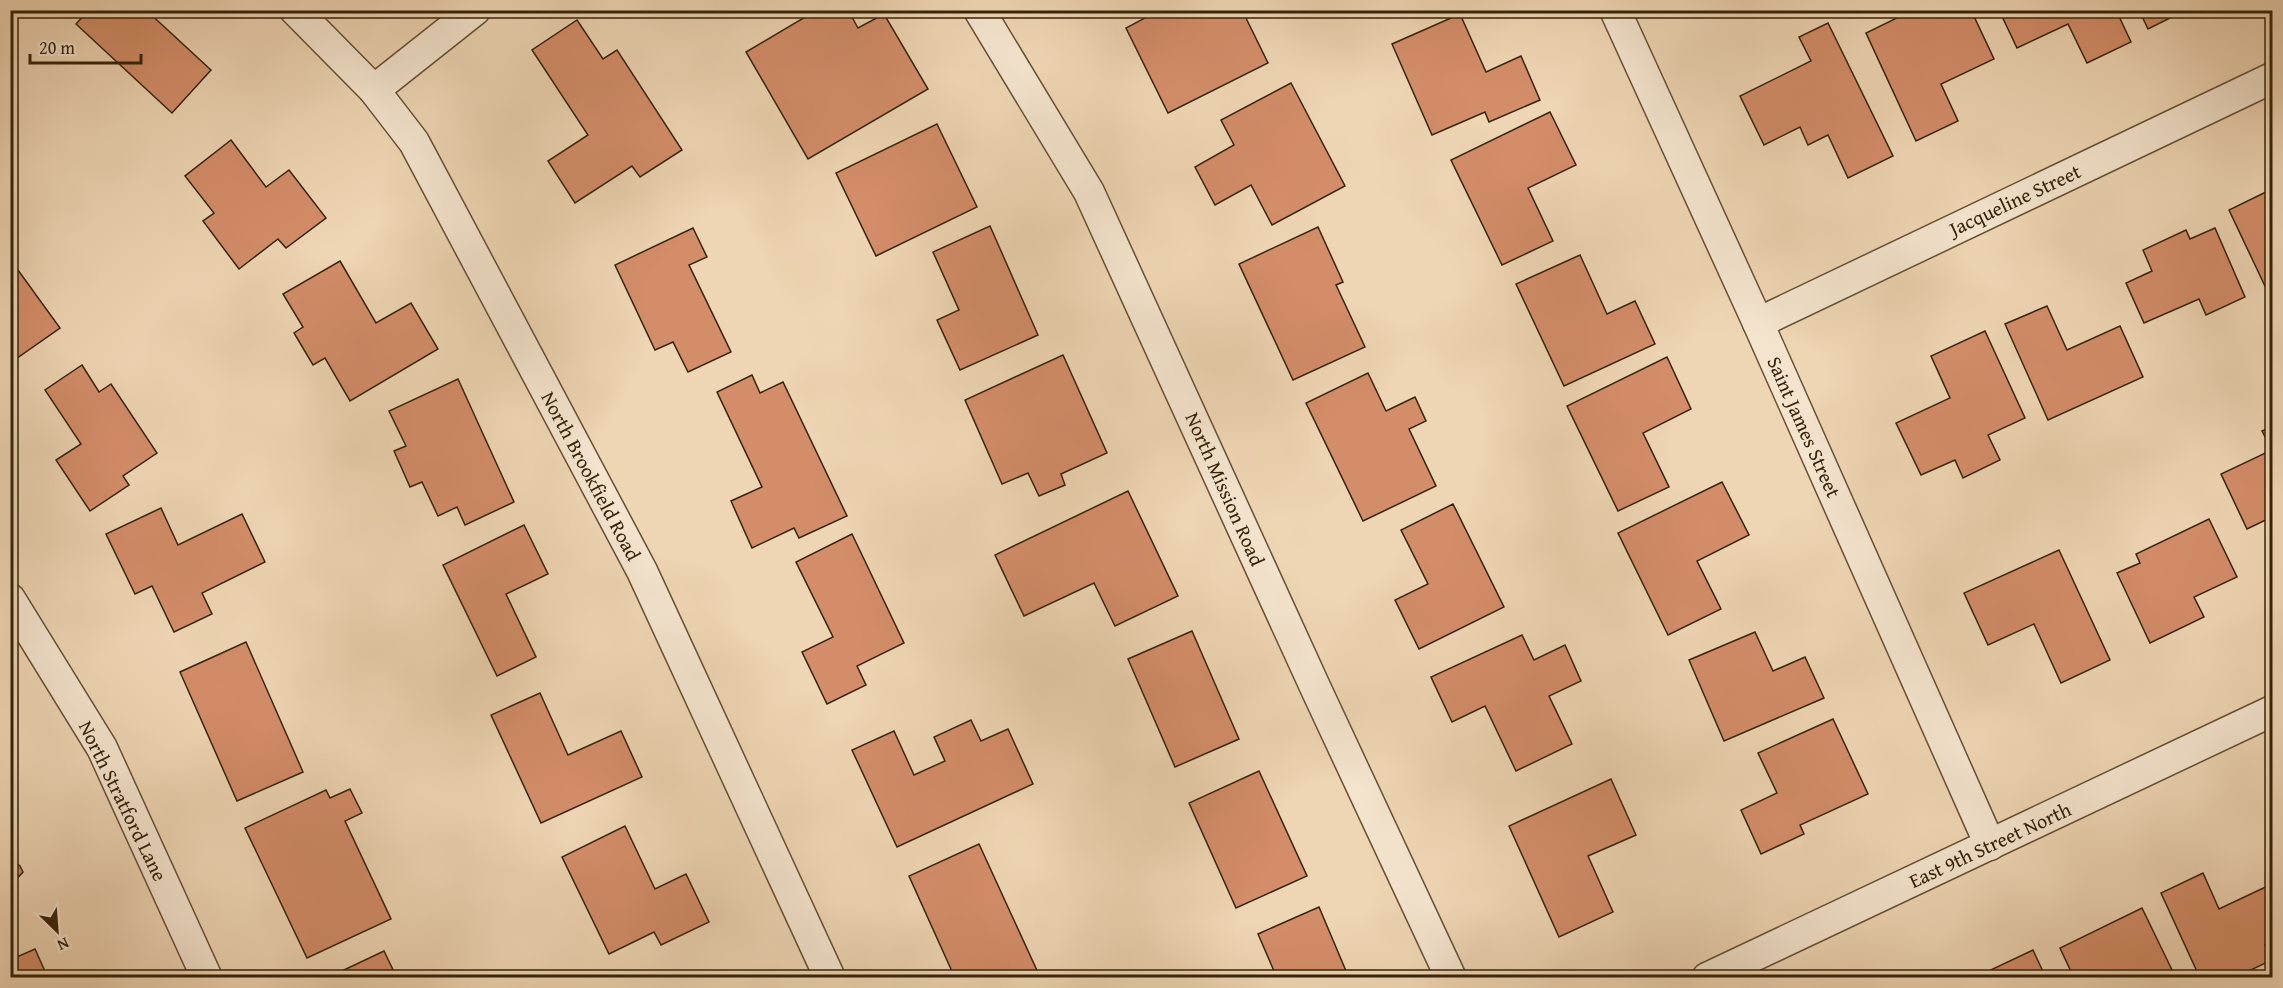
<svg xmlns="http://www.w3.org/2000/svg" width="2283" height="988" font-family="'Gentium Book Plus',serif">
	<rect width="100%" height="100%" fill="#eed5b3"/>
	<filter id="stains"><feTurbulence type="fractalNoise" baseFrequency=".00333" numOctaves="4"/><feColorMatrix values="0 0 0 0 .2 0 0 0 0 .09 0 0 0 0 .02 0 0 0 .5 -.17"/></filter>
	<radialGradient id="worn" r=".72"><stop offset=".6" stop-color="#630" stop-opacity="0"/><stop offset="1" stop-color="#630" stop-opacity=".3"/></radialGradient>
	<g fill="#d38d69" stroke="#362308" stroke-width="1.5">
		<path d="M89 10H146L211 70 172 113 76 24Z"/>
		<path d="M817 10H848L858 28 884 14 928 89 808 159 746 52Z"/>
		<path d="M1141 10H1242L1268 63 1168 113 1126 28 1145 18Z"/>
		<path d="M1913 10H1971L1994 59 1941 84 1958 121 1916 141 1866 33Z"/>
		<path d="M1999 10H2116L2131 42 2087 63 2068 24 2017 48Z"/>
		<path d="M2139 10H2186L2148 29Z"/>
		<path d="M1460 14 1486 72 1521 56 1540 100 1489 122 1485 112 1432 135 1392 44Z"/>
		<path d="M577 20 603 59 617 50 682 150 640 177 632 166 575 203 548 161 588 135 532 50Z"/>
		<path d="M1828 23 1893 156 1848 178 1828 135 1808 145 1800 127 1764 145 1740 96 1811 61 1799 37Z"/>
		<path d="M1291 83 1345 186 1272 225 1251 185 1215 205 1195 167 1234 145 1221 120Z"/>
		<path d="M1550 112 1576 165 1528 188 1553 241 1502 265 1451 160Z"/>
		<path d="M937 124 977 207 876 256 836 173Z"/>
		<path d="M231 140 266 187 289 170 326 218 286 248 278 239 239 269 203 221 214 213 185 176Z"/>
		<path d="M2272 189V301L2229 210Z"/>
		<path d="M990 226 1038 335 960 370 937 320 959 310 933 252Z"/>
		<path d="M1318 227 1343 282 1336 285 1365 347 1293 380 1239 264Z"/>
		<path d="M693 228 707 257 689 265 731 352 688 372 673 342 655 350 615 265Z"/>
		<path d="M2215 228 2245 297 2206 315 2199 299 2144 323 2126 283 2152 271 2143 250 2186 230 2190 239Z"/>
		<path d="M1580 255 1607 314 1635 301 1655 344 1564 386 1516 284Z"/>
		<path d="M10 259 60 328 10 363Z"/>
		<path d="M340 261 376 323 411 303 438 349 350 401 325 358 313 365 294 333 303 327 283 294Z"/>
		<path d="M2047 306 2067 350 2120 326 2143 377 2048 420 2005 324Z"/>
		<path d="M1985 331 2025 418 1988 435 2000 460 1963 478 1955 460 1921 475 1896 423 1950 398 1931 356Z"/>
		<path d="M1063 355 1107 453 1061 474 1065 485 1039 496 1028 473 1002 484 965 400Z"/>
		<path d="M1667 357 1691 409 1643 433 1669 487 1618 511 1567 406Z"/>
		<path d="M82 365 99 392 111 384 157 453 123 476 129 485 90 511 56 460 81 444 45 390Z"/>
		<path d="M1368 373 1386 411 1415 397 1426 421 1409 429 1436 486 1363 521 1306 403Z"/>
		<path d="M752 375 760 393 783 382 847 516 799 538 794 528 752 548 731 501 762 487 717 392Z"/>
		<path d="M458 379 514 502 465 525 457 507 438 516 422 482 410 487 394 451 406 446 389 411Z"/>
		<path d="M2272 427V517L2247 529 2221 474 2272 450 2262 431Z"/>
		<path d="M1722 482 1749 535 1697 561 1721 609 1668 635 1618 533Z"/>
		<path d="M1128 491 1178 596 1115 626 1094 583 1024 616 995 555Z"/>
		<path d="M1453 504 1504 607 1419 649 1395 600 1428 584 1401 530Z"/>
		<path d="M161 508 178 545 242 514 265 562 202 593 212 614 174 632 152 586 135 594 106 534Z"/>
		<path d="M2209 519 2237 577 2194 597 2204 617 2150 643 2117 573 2140 563 2136 554Z"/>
		<path d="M524 525 548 574 506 594 536 657 497 676 443 565Z"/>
		<path d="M852 534 904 643 857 666 866 685 827 704 802 652 833 637 796 562Z"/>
		<path d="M2059 550 2110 660 2061 683 2034 624 1988 645 1964 593Z"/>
		<path d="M1192 631 1239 739 1175 767 1128 659Z"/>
		<path d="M1755 632 1773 671 1805 657 1824 698 1724 741 1689 660Z"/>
		<path d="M1522 635 1534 660 1565 645 1581 681 1549 696 1572 744 1516 771 1485 706 1452 722 1431 677Z"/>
		<path d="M246 642 303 772 237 801 180 672Z"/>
		<path d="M540 693 568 755 621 731 642 777 541 823 491 715Z"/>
		<path d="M1833 719 1868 794 1800 825 1804 834 1761 854 1741 810 1777 793 1758 753Z"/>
		<path d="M971 720 981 741 1008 729 1033 784 897 847 852 750 894 731 914 775 945 761 934 737Z"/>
		<path d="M1259 771 1307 876 1236 908 1189 803Z"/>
		<path d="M1611 779 1636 835 1588 856 1613 912 1559 937 1509 826Z"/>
		<path d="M350 789 362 813 345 821 391 919 307 958 245 828 326 790 330 798Z"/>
		<path d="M625 826 655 889 686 874 709 922 661 945 654 932 609 954 562 857Z"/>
		<path d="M979 844 1040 977 955 978 909 876Z"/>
		<path d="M10 858 20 866 23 872 10 886Z"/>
		<path d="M2203 873 2219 909 2272 884V942L2265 945 2272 960 2234 978H2200L2161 893Z"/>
		<path d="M1319 907 1349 978H1277L1258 934Z"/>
		<path d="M2142 908 2172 970 2156 978H2074L2060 948Z"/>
		<path d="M35 949 48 978H10V960Z"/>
		<path d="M2033 950 2046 978H1982L1980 975Z"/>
		<path d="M384 951 397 978H327Z"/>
	</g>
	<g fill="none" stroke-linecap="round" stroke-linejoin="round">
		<g stroke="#645033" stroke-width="33">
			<g id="minor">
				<path d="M295 10 374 90 414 142 642 571 830 978"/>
				<path d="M979 10 1089 192 1316 689 1451 978"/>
				<path d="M1615 10 1758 323 1990 845"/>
				<path d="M374 90 475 10"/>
				<path d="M1758 323 2272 78"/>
				<path d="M10 599 102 748 207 978"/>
				<path d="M1707 978 2272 711"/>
			</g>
		</g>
		<use href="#minor" stroke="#f4e4ce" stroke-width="30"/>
	</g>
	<g text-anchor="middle" stroke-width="5" stroke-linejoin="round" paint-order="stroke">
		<g font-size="20" fill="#362308" stroke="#f4e4ce">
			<text transform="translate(2015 200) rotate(-25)" y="7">Jacqueline Street</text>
			<text transform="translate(1804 427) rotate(66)" y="7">Saint James Street</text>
			<text transform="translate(591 476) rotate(62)" y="7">North Brookfield Road</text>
			<text transform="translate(1225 489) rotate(66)" y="7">North Mission Road</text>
			<text transform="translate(123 801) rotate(64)" y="7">North Stratford Lane</text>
			<text transform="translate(1990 845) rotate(-25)" y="7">East 9th Street North</text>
		</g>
	</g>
	<rect width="2283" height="988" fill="none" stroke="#eed5b3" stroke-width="36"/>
	<rect x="12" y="12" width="2259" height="964" fill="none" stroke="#362308" stroke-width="3"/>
	<rect x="18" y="18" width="2247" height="952" fill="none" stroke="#362308" stroke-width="1.5"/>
	<g transform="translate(57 931) rotate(155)" stroke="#f4e4ce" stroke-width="4.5" paint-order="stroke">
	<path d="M0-4.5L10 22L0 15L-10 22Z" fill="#362308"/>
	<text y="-9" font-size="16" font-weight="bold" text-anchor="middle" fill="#362308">N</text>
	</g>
	<path d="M30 54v9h111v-9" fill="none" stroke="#362308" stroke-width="3"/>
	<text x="39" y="54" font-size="18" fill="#362308" stroke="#f4e4ce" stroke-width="4.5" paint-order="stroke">20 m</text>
	<rect width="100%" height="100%" filter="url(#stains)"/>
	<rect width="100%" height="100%" fill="url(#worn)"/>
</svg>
